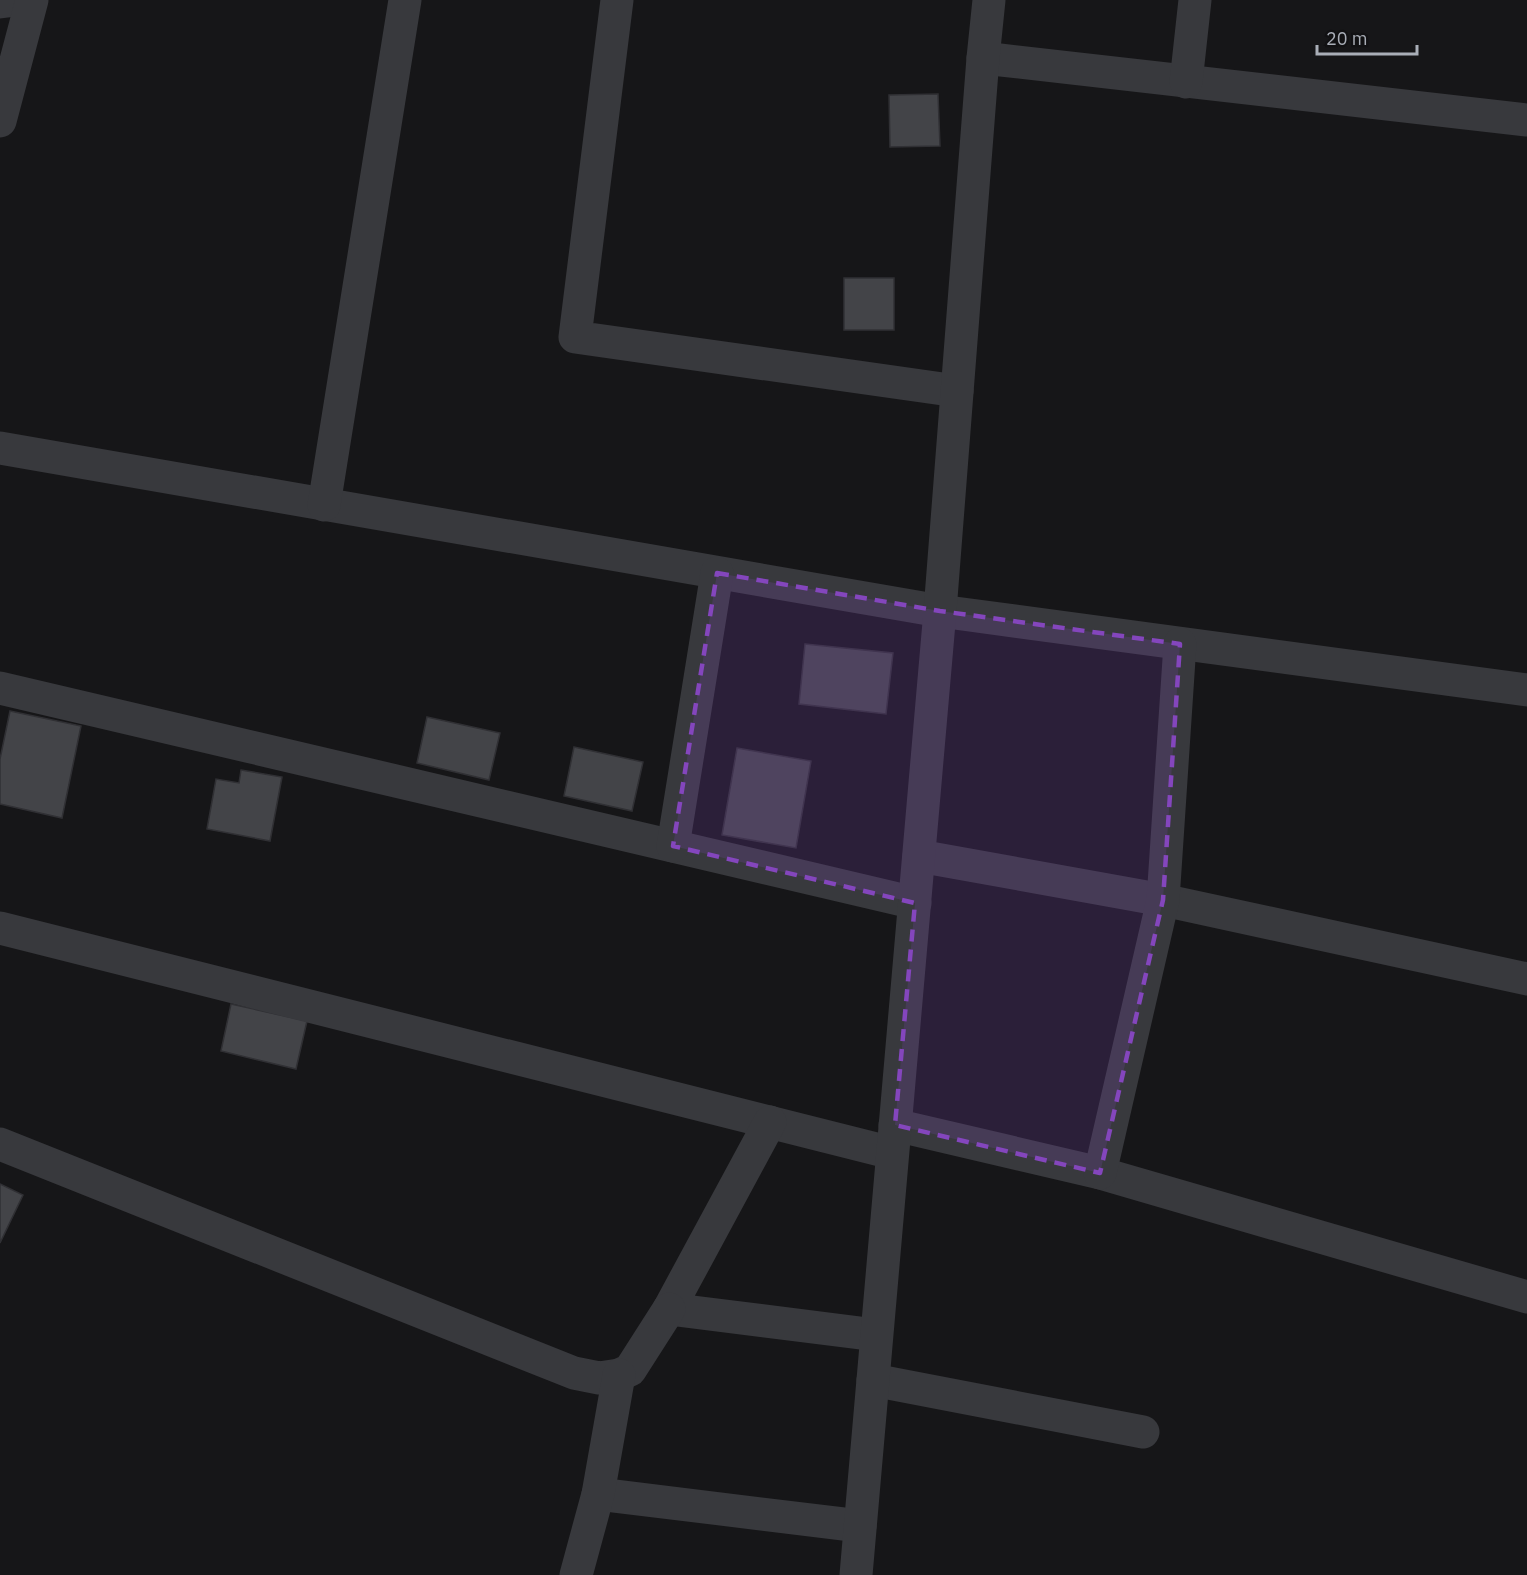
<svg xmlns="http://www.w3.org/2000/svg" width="1527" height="1575" font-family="'IBM Plex Sans',sans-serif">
	<rect width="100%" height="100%" fill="#161618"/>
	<g fill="#434448" stroke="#303034" stroke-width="1.5">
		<path d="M938 94 940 146 890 147 889 95Z"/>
		<rect x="844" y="278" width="50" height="52"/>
		<path d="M805 644 893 653 886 714 799 704Z"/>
		<path d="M10 711 81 726 62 818 0 804V759Z"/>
		<path d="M427 717 500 733 489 780 417 763Z"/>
		<path d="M574 747 643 762 632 811 564 796Z"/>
		<path d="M737 748 811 761 796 848 722 835Z"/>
		<path d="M241 770 282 777 270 841 207 829 216 779 239 783Z"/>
		<path d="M231 1004 307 1021 296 1069 221 1051Z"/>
		<path d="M0 1184 23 1195 0 1243Z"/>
	</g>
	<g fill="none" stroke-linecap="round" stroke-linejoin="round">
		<g stroke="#38393d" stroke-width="33">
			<path d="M617 0 575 337 957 391"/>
			<path d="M0 2 16 0"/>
			<path d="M983 58 1527 120"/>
			<path d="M1186 82 1195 0"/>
			<path d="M0 121 32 0"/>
			<path d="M0 448 940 611 1527 690"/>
			<path d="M324 505 405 0"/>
			<path d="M0 688 915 903"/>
			<path d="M673 846 717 573"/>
			<path d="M919 856 1163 900 1527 979"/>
			<path d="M0 928 892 1153"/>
			<path d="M770 1122 669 1309 876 1335"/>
			<path d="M895 1125 1100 1173 1527 1297"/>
			<path d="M0 1144 574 1373 599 1378 619 1375 630 1370 669 1309"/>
			<path d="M1100 1173 1163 900 1180 644"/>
			<path d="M873 1380 1143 1432"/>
			<path d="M598 1494 860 1526"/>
			<path d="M576 1575 598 1494 619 1375"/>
			<path d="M856 1575 940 611 983 58 989 0"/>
		</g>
	</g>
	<path fill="#8446bd" fill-opacity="0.2" stroke="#8446bd" stroke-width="4.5" stroke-dasharray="12 8" stroke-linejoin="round" d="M717 573 940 611 1180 644 1163 900 1100 1173 895 1125 915 903 673 846Z"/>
	<path d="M1317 45v9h100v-9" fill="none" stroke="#a9aeb7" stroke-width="3"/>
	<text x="1326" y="45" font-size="18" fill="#a9aeb7" stroke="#111113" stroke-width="4.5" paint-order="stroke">20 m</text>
</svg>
